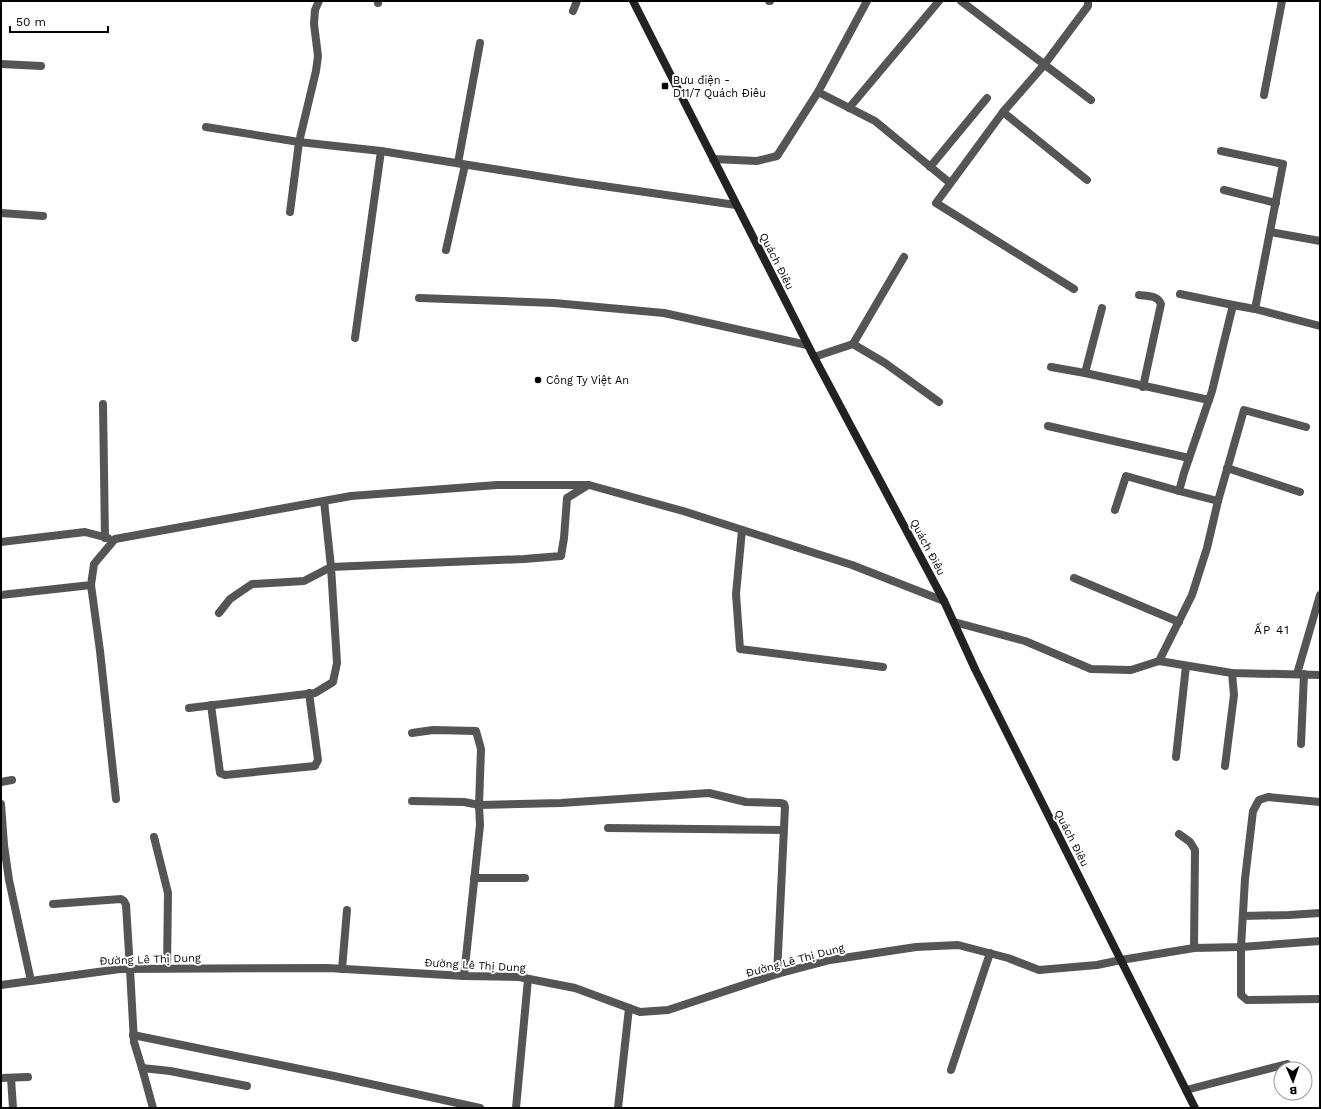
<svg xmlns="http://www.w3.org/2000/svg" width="1321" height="1109" font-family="'Work Sans',sans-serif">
	<rect width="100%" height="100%" fill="#fff"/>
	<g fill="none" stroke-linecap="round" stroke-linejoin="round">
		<g stroke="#555" stroke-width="8">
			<path d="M769 1H770"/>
			<path d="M930 167 987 98"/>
			<path d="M1139 295C1147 296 1157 295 1161 304L1143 387"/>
			<path d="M853 344 904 257"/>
			<path d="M814 357 853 344 885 363 939 402"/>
			<path d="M742 530 736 594 740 649 883 667"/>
			<path d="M1074 578 1179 622"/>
			<path d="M412 733 433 730 476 731 481 749 479 805 480 825 464 976"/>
			<path d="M412 801 464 802 479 805"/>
			<path d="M1 804 4 845 9 880 31 981"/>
			<path d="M342 969 347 910"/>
			<path d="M618 1108 629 1008"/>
		</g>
		<g stroke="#555" stroke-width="8">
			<path d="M961 1 1091 100"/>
			<path d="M378 3V1"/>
			<path d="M573 11 577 1"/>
			<path d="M1 64 41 66"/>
			<path d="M818 92 875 121 950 183"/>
			<path d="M1264 95 1282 1"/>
			<path d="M849 108 939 1"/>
			<path d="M1003 112 1087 180"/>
			<path d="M206 127 299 142 381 151 575 182 736 205"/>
			<path d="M713 159 757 161 777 156 818 92 867 1"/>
			<path d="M458 163 480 43"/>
			<path d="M1224 190 1276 203"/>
			<path d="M290 212 299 142 316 71 318 56 314 24 315 10 319 1"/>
			<path d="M1 213 43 216"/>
			<path d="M1270 232 1320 241"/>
			<path d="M446 250 465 165"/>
			<path d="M1074 289 936 203 1003 112 1044 65 1088 6V1"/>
			<path d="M1180 294 1233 305"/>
			<path d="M419 298 554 303 664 313 807 345"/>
			<path d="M1255 309 1320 326"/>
			<path d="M355 338 381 151"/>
			<path d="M1051 367 1085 373 1209 400"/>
			<path d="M1085 373 1102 308"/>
			<path d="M103 404 105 538"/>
			<path d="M1048 426 1189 458"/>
			<path d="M1227 468 1300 492"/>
			<path d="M1218 501 1244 410 1306 427"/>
			<path d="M1115 510 1126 476 1179 491"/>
			<path d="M1 542 85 532 108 538"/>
			<path d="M91 585 100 651 116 799"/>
			<path d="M1 595 91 585 94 564 115 539 351 496 497 485H589L683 511 852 565 944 601"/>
			<path d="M219 613 230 599 252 584 304 581 331 567 324 501"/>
			<path d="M954 622 1025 641 1091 669 1131 670 1159 661 1232 673 1320 675"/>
			<path d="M1159 661 1192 595 1207 548 1218 501 1179 491 1184 473 1212 391 1233 305 1255 309 1283 164 1221 151"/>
			<path d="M1297 674 1320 595"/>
			<path d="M211 705 220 773 225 775 315 766 318 760 309 693"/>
			<path d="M189 708 315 693 333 682 337 663 331 567 524 559 561 556 564 538 567 498 588 485"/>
			<path d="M1301 744 1304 674"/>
			<path d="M1176 757 1186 666"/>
			<path d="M1225 766 1234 695 1232 673"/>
			<path d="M1 782 12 780"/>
			<path d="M1320 802 1268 797 1259 800 1253 811 1245 879 1241 947V995L1247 1000 1320 999"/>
			<path d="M479 805 561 803 709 793 746 802 780 803 784 804 785 807 777 974"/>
			<path d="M608 828 783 830"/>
			<path d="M1179 834 1190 842 1195 850 1194 948"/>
			<path d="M154 837 168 893 167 968"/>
			<path d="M474 878H525"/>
			<path d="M53 904 121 899 124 901 126 905 130 969 134 1042 142 1068 153 1108"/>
			<path d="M1243 916 1289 915 1320 913"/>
			<path d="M1 985 120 969 328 968 464 976 519 977 575 988 640 1012 668 1010 777 974 830 960 916 947 958 945 1008 958 1039 970 1097 965 1121 960 1194 948 1241 947 1320 941"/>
			<path d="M133 1035 334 1076 480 1108"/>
			<path d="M142 1068 170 1071 247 1086"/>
			<path d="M951 1070 990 953"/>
			<path d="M1 1078 28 1077"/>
			<path d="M11 1078 13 1108"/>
			<path d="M1186 1090 1287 1064"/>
			<path d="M516 1108 528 979"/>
		</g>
		<path stroke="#222" stroke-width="8" d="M633 1 814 357 944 601 975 669 1195 1108"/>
	</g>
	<g fill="#000" stroke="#fff" stroke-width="1.5">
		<rect x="661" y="82" width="8" height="8" rx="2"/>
		<circle cx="538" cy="380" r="4"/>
	</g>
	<g text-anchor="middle" stroke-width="4" stroke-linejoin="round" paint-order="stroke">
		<g font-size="11" fill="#000" stroke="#fff" text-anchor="start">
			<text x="673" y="84">Bưu điện -<tspan x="673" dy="13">D11/7 Quách Điêu</tspan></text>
			<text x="546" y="384">Công Ty Việt An</text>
		</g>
		<g font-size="11" fill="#000" stroke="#fff">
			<text transform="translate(777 261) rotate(63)" y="4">Quách Điêu</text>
			<text transform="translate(928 547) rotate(62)" y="4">Quách Điêu</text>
			<text transform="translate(1072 838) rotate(63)" y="4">Quách Điêu</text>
			<text transform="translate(150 959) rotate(-2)" y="4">Đường Lê Thị Dung</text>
			<text transform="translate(795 960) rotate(-15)" y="4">Đường Lê Thị Dung</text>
			<text transform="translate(475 965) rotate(3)" y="4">Đường Lê Thị Dung</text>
		</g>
		<g font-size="12" letter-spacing="1" fill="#000" stroke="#fff">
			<text x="1272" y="634">ẤP 41</text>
		</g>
	</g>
	<rect width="1321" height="1109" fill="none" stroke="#000000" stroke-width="4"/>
	<g transform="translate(1293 1081) rotate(178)"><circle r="19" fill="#ffffff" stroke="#999999"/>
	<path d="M0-3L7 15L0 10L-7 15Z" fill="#000000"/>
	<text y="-6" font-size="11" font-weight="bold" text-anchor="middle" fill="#000000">B</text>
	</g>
	<path d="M10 26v6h98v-6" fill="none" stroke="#000000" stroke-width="2"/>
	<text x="16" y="26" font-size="12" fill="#000000" stroke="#ffffff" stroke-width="3" paint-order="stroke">50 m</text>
</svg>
